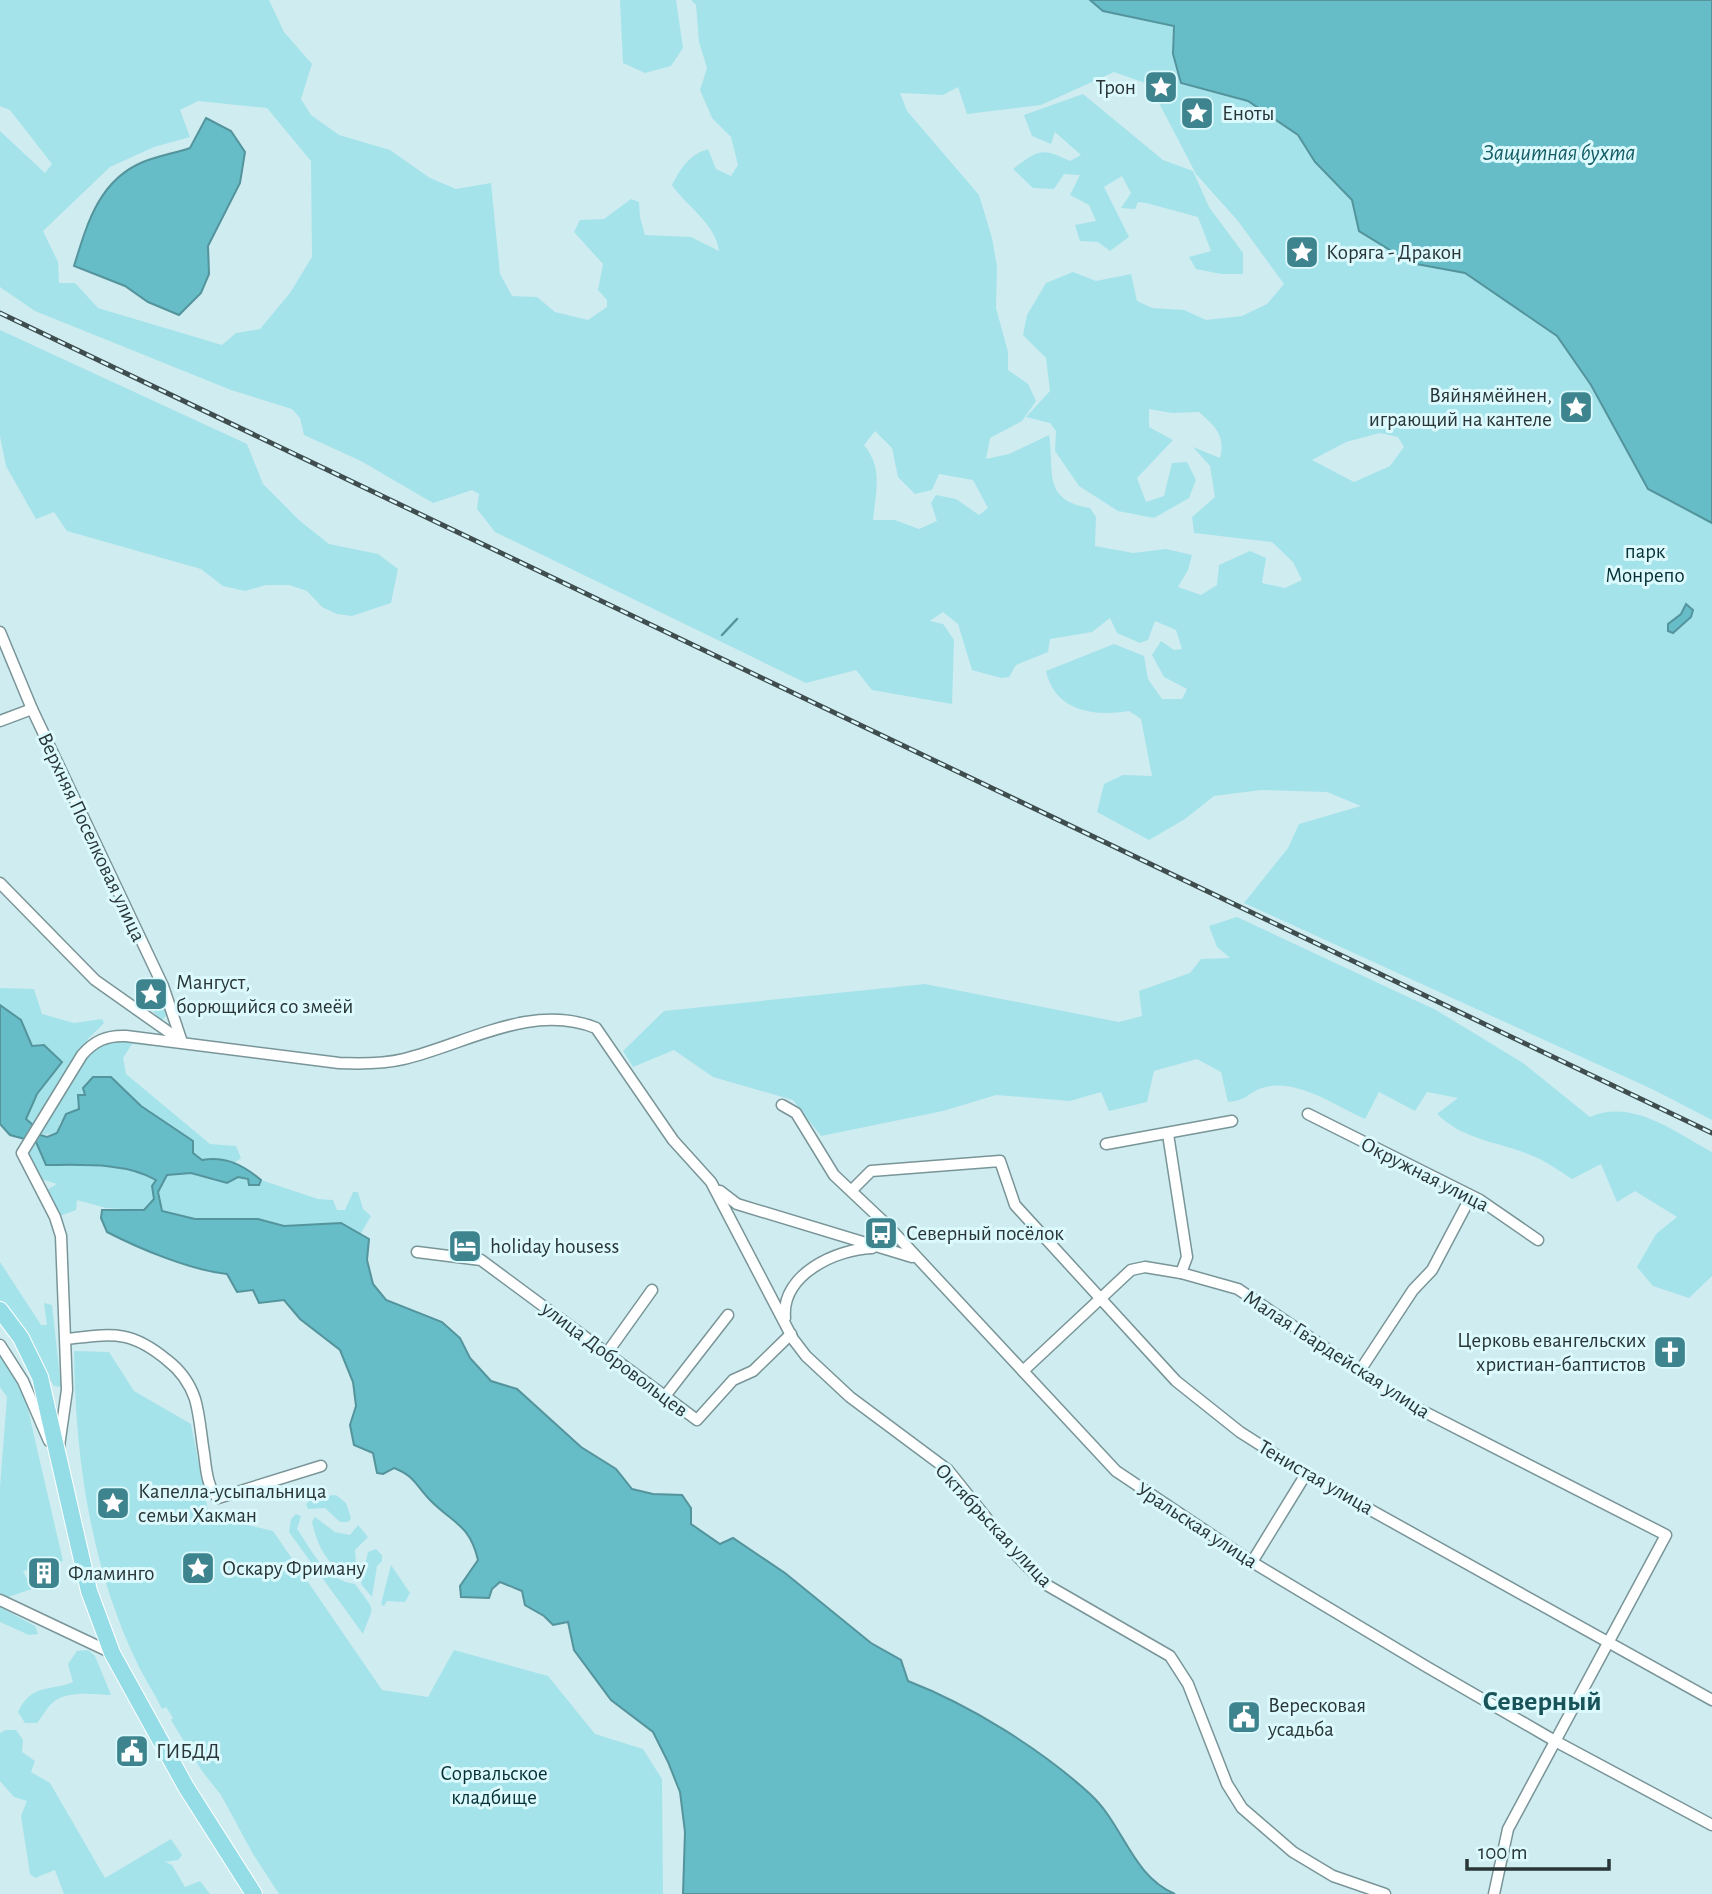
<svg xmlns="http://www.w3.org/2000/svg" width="1712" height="1894" font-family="'Alegreya Sans',sans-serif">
	<rect width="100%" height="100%" fill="#cfecf0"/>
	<g fill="#a5e3eb" fill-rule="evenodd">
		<path d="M0 0H269L284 32 312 64 301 99 311 115 339 135 390 150 430 178 456 189 491 183 500 274 512 296 537 297 555 312 588 320 607 307V300L598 290 603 264 574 232 580 220 604 219 631 199 639 202 640 217 645 235 691 237 719 251C716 224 686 206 672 185 681 168 689 155 708 149L716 169 731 176 738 165 731 137 712 118 700 90 707 68 699 42 696 5 691 0H1090L1103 11 1174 26 1173 54 1181 83 1248 101 1298 135 1315 162 1352 200 1359 231 1411 263 1465 273 1557 336 1591 385 1712 430V1120L1654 1090 1244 903 1288 848 1299 824 1361 806 1327 792 1261 790 1214 796 1185 819 1149 840 1097 812 1104 784 1123 775 1152 776 1141 719 1129 711C1093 717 1055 711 1046 671L1114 644 1144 656 1148 679 1162 699H1182L1187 689 1164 677 1152 655 1161 641 1174 650 1182 649 1176 630 1155 621 1148 640 1140 643 1117 633 1110 618 1092 632 1050 639 1048 652 1016 665 1009 677 1001 678 972 670 958 624 943 612 930 621 943 624 954 640 952 704 872 690 856 670 806 683 495 532 477 509 479 494 472 490 433 503 361 461 304 435 300 418 292 409 231 390 35 311 0 287V131L45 173 52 164 10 110 0 106ZM1114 72 1145 83 1159 103 1196 174 1238 221 1284 284 1267 304 1242 316 1206 320 1184 310 1152 308 1137 301 1131 274 1096 281 1073 272 1046 283 1027 315 1023 335 1046 358 1050 391 1026 417 1050 423 1056 431 1055 451 1079 486 1118 511 1154 518 1189 498 1196 480 1187 462 1172 463 1164 496 1146 502 1137 478 1173 440 1149 427V409L1172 413 1199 412C1215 426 1226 436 1220 458L1193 447 1210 466 1215 497 1192 517 1194 533 1272 542 1293 562 1302 580 1285 588 1262 583 1266 558 1250 551 1219 565 1217 585 1201 595 1178 587 1188 570 1192 555 1166 549 1133 553 1095 546 1096 517 1090 508C1041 500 1055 471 1049 435L1009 454 986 459 990 438 1022 421 1036 401 1028 384 1008 370V352L996 308 997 267 992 238 979 195 907 111 900 93 943 95 958 87 967 114 1041 105ZM198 101 267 108 311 161 312 257 290 293 260 329 236 333 222 345 98 308 75 283H59L58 262 43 231 110 167 154 147 190 137 180 110ZM875 431 892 448 898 477 915 494 932 490 939 474 973 480 988 508 979 515 956 499 936 495 931 503 937 521 919 529 895 520H873C876 491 883 468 864 445ZM1380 433 1398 437 1404 447 1390 466 1354 482 1312 460 1346 442Z"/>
		<path d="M620 0H676L683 48 671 66 645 73 623 63Z"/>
		<path d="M1083 94 1163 160 1193 171 1209 207 1243 253V274H1221L1196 269 1189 257 1211 251 1198 217 1146 203 1138 202 1135 209 1121 208 1131 193 1122 176 1104 187 1129 237 1110 251 1098 242 1080 241 1075 225 1096 221 1089 205 1070 195 1080 175 1064 174 1054 189 1033 188 1013 169C1038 150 1041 147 1070 161L1081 155 1055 132 1051 144 1032 136 1024 115Z"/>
		<path d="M0 330 247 444 263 484 300 521 329 544 378 554 398 569 391 603 352 616 337 614 322 607 307 591 289 585H266L245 591 223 586 201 569 67 531 54 512 36 519 6 466 0 436Z"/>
		<path d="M1237 917 1436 1010 1523 1063 1590 1117C1632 1098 1675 1132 1712 1152V1276L1689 1298 1653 1286 1637 1267 1656 1234 1677 1217 1635 1191 1617 1202 1601 1164 1572 1179C1558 1170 1543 1159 1528 1154 1495 1141 1464 1140 1437 1114L1458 1098 1427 1092 1415 1111 1379 1092 1365 1119C1335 1106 1296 1077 1262 1088 1247 1093 1249 1100 1228 1102L1221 1072 1197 1059 1154 1071 1147 1102 1109 1111 1101 1092 1070 1101 996 1095 943 1111 821 1136 793 1100 713 1077 674 1050 633 1067 623 1051 664 1011 925 984 1119 1022 1142 1016 1139 991 1190 973 1201 959 1230 958 1217 947 1209 926Z"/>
		<path d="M0 988 34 989 42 1014 74 1023 102 1019 104 1023 88 1039 33 1125 25 1120 37 1093 61 1061 32 1046 21 1020 0 1005Z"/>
		<path d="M161 989 169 1013 161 1021 145 1001Z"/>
		<path d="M125 1039 163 1044V1047L132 1044 123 1058 126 1074 210 1144 236 1146 241 1158 234 1163 216 1158 202 1160 193 1153V1141L141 1106 118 1083 85 1095 79 1109 60 1122 57 1133 39 1135 45 1127 42 1124 95 1045Z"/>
		<path d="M36 1142 46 1165C81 1165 126 1162 156 1181L152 1186 154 1199 144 1210 106 1208 77 1200 76 1210 60 1216 45 1191 57 1184 38 1178 27 1157Z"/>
		<path d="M191 1173 227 1183 238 1177 259 1185 261 1180 318 1199 333 1200 337 1210H345L353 1192H358L363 1209 371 1216 360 1235 341 1223 284 1226 258 1219H195L162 1211 158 1192 167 1175Z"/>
		<path d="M0 1262 41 1325H47L44 1303 52 1305 61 1387 54 1386 0 1302Z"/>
		<path d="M74 1351 109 1352 134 1391 191 1424 209 1516 273 1531 382 1690 428 1697 454 1650 548 1676 595 1734 643 1749 662 1779 663 1894H279L253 1854 221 1795 202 1771 171 1720 173 1718 166 1707 162 1709C155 1694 146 1681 139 1667 91 1569 75 1459 74 1351Z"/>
		<path d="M0 1356 23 1388 63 1561 23 1571 32 1589 5 1598 0 1596V1487L7 1397 0 1387Z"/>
		<path d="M336 1495 346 1503 351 1518 348 1522H340L325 1508 308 1509 306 1504 314 1497Z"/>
		<path d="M296 1514 301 1516 297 1529C313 1552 325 1580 355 1584 377 1615 374 1602 363 1634L289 1532 291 1519Z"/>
		<path d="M315 1517 335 1532 350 1535 358 1525 368 1537 355 1550 356 1563 352 1571 338 1569C323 1558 316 1540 312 1522Z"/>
		<path d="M376 1549 382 1555V1561L377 1566 372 1597 361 1584 368 1552Z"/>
		<path d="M391 1565 410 1593 405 1602 387 1601 384 1606 381 1604Z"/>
		<path d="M0 1607 35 1626 38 1634 29 1635 0 1622Z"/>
		<path d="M88 1650 95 1656 111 1695C92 1694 65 1690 51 1704 46 1709 42 1717 37 1723H25L18 1712C32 1683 48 1692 73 1682L68 1664 77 1651Z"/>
		<path d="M6 1730H16L23 1740 22 1752 35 1761 31 1772 50 1783 105 1878 171 1839 182 1855 178 1860 165 1862 172 1865 185 1887 200 1881 210 1894H64L55 1870 35 1878 30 1874 21 1816 27 1801 14 1797 0 1781V1733Z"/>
	</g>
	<g fill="#66bcc7" stroke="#54949c" stroke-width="2">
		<path d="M1090 0H1712V523L1648 489 1591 385 1557 336 1465 273 1411 263 1359 231 1352 200 1315 162 1298 135 1248 101 1181 83 1173 54 1174 26 1103 11Z"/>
		<path d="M206 118 231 131 245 152 240 183 208 246 209 274 201 293 179 315 148 302 125 286 74 266C87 224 99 180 143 162 158 156 175 153 190 148Z"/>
		<path d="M1686 604 1693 610 1691 617 1673 633 1668 631V624L1681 614Z"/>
		<path d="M0 1005 21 1020 32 1046 44 1045 62 1062 37 1094 26 1119 33 1125V1133L47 1137 57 1133 66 1114 79 1109 78 1095H85L83 1088 93 1077H111L141 1106 193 1141V1153L202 1160C226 1156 243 1165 261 1180L259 1185H249L248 1179 238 1177 227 1183 191 1173 167 1175 158 1192 162 1211 195 1219H258L284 1226 341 1223 369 1239 367 1260 373 1284 386 1300 442 1322 460 1338 470 1358 491 1381 517 1389 581 1447 616 1469 632 1489 653 1494 682 1495 691 1508V1524L720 1544 733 1538 785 1573 871 1643 901 1660 908 1681C970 1705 1041 1749 1090 1794 1124 1825 1131 1875 1175 1894H683L685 1832 680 1792 668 1762 653 1732 611 1700 574 1650 568 1622 553 1625 544 1616 525 1605 522 1591 500 1582 492 1589 489 1598 461 1597 460 1586 478 1560C470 1525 454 1524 431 1501 416 1486 415 1476 394 1468L383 1474 377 1473 373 1453 354 1445 350 1425 356 1406 353 1382 340 1350 300 1319 284 1300 259 1303 253 1290 237 1292 227 1274C190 1270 140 1249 107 1232L101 1218 102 1210H144L154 1199 152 1186 156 1180C126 1162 80 1165 46 1165L36 1142 10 1135 0 1124Z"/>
	</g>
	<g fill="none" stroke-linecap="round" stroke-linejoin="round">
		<path stroke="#54949c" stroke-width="2.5" d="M722 635 737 619"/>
		<g stroke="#799598" stroke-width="13">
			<g id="street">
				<path d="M0 632 32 709 163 986 182 1042"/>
				<path d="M0 721 32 709"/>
				<path d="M0 883 95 980 180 1040"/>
				<path d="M782 1105 796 1113 834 1175 886 1224 1116 1471 1252 1562 1427 1667 1555 1741 1712 1825"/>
				<path d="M1308 1114 1480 1200 1538 1240"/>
				<path d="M1168 1134 1187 1257 1181 1273"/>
				<path d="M1106 1144 1232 1121"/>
				<path d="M852 1190 871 1171 1000 1161 1015 1205 1176 1381 1240 1432 1306 1474 1712 1700"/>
				<path d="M720 1191 737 1204 912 1257"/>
				<path d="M417 1252 481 1260 697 1420 733 1380 753 1371 791 1334"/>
				<path d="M785 1318C781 1274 837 1249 872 1248"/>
				<path d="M66 1339C112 1334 130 1329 167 1360 180 1370 190 1384 195 1399 200 1416 201 1436 204 1453 206 1468 207 1488 218 1498L321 1466"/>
				<path d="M0 1345 23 1381 49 1441"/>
				<path d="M607 1353 652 1290"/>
				<path d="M1023 1371 1131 1270 1145 1267 1181 1273 1238 1289 1407 1403 1666 1535 1508 1829 1494 1894"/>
				<path d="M1359 1372 1413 1290 1432 1270 1470 1198"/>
				<path d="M665 1396 728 1315"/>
				<path d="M59 1446 67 1390 61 1236 55 1217 22 1153 82 1055C94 1041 107 1035 126 1036L339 1063C361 1064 383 1064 404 1059 466 1044 532 1002 596 1028L673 1140 711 1182 793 1339 806 1356 850 1397 948 1470 1017 1556 1045 1584 1170 1656 1188 1684 1227 1784 1242 1808 1293 1852 1333 1876 1385 1894"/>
				<path d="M1252 1562 1306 1474"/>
				<path d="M0 1600 112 1653"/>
			</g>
		</g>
		<g stroke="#fff" stroke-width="18">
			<path id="primary" d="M0 1310 21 1338 40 1377 89 1591 112 1653 186 1787 254 1894"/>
		</g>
		<use href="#street" stroke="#fff" stroke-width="10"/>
		<use href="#primary" stroke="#95dde6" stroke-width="16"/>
		<g stroke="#3f4d4e" stroke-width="5">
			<path id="rail" d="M0 313 1712 1133"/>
		</g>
		<use href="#rail" stroke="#dcfafe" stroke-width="2.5" stroke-dasharray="8" stroke-linecap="butt"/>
	</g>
	<defs>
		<g id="sight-square" transform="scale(1.75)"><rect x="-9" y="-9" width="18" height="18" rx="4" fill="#3e848e" stroke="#dcfafe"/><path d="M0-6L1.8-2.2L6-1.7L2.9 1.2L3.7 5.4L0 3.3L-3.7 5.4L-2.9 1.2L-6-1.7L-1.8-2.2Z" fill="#fff"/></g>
		<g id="bus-square" transform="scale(1.75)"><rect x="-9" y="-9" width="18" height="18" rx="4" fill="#3e848e" stroke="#dcfafe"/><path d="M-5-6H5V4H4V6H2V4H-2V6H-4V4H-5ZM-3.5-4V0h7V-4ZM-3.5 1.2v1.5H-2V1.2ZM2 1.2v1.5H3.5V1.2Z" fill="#fff"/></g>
		<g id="hotel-square" transform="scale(1.75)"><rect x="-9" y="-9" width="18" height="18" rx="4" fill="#3e848e" stroke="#dcfafe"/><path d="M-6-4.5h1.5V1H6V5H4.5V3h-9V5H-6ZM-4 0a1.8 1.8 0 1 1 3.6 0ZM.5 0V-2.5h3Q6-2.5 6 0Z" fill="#fff"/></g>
		<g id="church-square" transform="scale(1.75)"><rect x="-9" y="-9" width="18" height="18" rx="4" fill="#3e848e" stroke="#dcfafe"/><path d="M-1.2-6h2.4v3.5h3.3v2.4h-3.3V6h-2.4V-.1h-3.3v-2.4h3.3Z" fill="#fff"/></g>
		<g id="building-square" transform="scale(1.75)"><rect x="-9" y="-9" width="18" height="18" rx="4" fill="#3e848e" stroke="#dcfafe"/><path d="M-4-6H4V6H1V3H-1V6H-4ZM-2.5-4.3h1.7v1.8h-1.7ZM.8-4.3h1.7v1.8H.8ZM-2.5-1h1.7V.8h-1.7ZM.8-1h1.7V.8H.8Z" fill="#fff"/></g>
		<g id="civic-square" transform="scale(1.75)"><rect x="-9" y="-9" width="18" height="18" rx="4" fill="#3e848e" stroke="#dcfafe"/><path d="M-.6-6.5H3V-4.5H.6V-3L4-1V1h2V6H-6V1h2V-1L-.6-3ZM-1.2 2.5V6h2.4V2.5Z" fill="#fff"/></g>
	</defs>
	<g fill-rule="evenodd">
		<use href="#sight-square" x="1161" y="87"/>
		<use href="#sight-square" x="1197" y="113"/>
		<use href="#sight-square" x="1302" y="252"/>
		<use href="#sight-square" x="1576" y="407"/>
		<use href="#sight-square" x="151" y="994"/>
		<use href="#bus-square" x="881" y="1233"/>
		<use href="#hotel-square" x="465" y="1246"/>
		<use href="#church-square" x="1670" y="1352"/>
		<use href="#sight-square" x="113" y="1503"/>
		<use href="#sight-square" x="198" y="1568"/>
		<use href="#building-square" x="44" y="1573"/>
		<use href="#civic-square" x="1244" y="1717"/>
		<use href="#civic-square" x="132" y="1751"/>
	</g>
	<g text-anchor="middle" stroke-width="6" stroke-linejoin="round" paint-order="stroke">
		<g font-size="21" fill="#293536" stroke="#dcfafe" text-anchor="start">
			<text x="1136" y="94" text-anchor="end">Трон</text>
			<text x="1222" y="120">Еноты</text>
			<text x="1326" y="259">Коряга - Дракон</text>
			<text x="1552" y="402" text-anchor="end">Вяйнямёйнен,<tspan x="1552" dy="24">играющий на кантеле</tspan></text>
			<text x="176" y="989">Мангуст,<tspan x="176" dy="24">борющийся со змеёй</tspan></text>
			<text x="906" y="1240">Северный посёлок</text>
			<text x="490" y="1253">holiday housess</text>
			<text x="1646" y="1347" text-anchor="end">Церковь евангельских<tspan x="1646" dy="24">христиан-баптистов</tspan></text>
			<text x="138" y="1498">Капелла-усыпальница<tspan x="138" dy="24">семьи Хакман</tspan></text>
			<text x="222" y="1575">Оскару Фриману</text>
			<text x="68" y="1580">Фламинго</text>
			<text x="1268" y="1712">Вересковая<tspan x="1268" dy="24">усадьба</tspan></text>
			<text x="156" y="1758">ГИБДД</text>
		</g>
		<g font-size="21" fill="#053136" stroke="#dcfafe">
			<text x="1645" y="558">парк<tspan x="1645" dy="24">Монрепо</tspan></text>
			<text x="494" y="1780">Сорвальское<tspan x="494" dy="24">кладбище</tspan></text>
		</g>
		<g font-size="21" fill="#293536" stroke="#dcfafe">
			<text transform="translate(92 837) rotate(65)" y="7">Верхняя Поселковая улица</text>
			<text transform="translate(1425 1174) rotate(27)" y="7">Окружная улица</text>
			<text transform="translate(1337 1354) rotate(33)" y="7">Малая Гвардейская улица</text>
			<text transform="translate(615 1359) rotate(37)" y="7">улица Добровольцев</text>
			<text transform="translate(1316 1477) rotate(30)" y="7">Тенистая улица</text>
			<text transform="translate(994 1525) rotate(47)" y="7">Октябрьская улица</text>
			<text transform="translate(1197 1525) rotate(33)" y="7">Уральская улица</text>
		</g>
		<g font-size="23" font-style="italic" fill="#155e66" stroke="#dcfafe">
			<text x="1559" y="160">Защитная бухта</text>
		</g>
		<g font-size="28" font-weight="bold" fill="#18535a" stroke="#dcfafe">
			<text x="1542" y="1710">Северный</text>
		</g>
	</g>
	<path d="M1467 1859v10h142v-10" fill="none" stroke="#293536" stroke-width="3.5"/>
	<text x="1478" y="1859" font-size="21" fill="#293536" stroke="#dcfafe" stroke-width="5" paint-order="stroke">100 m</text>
</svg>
